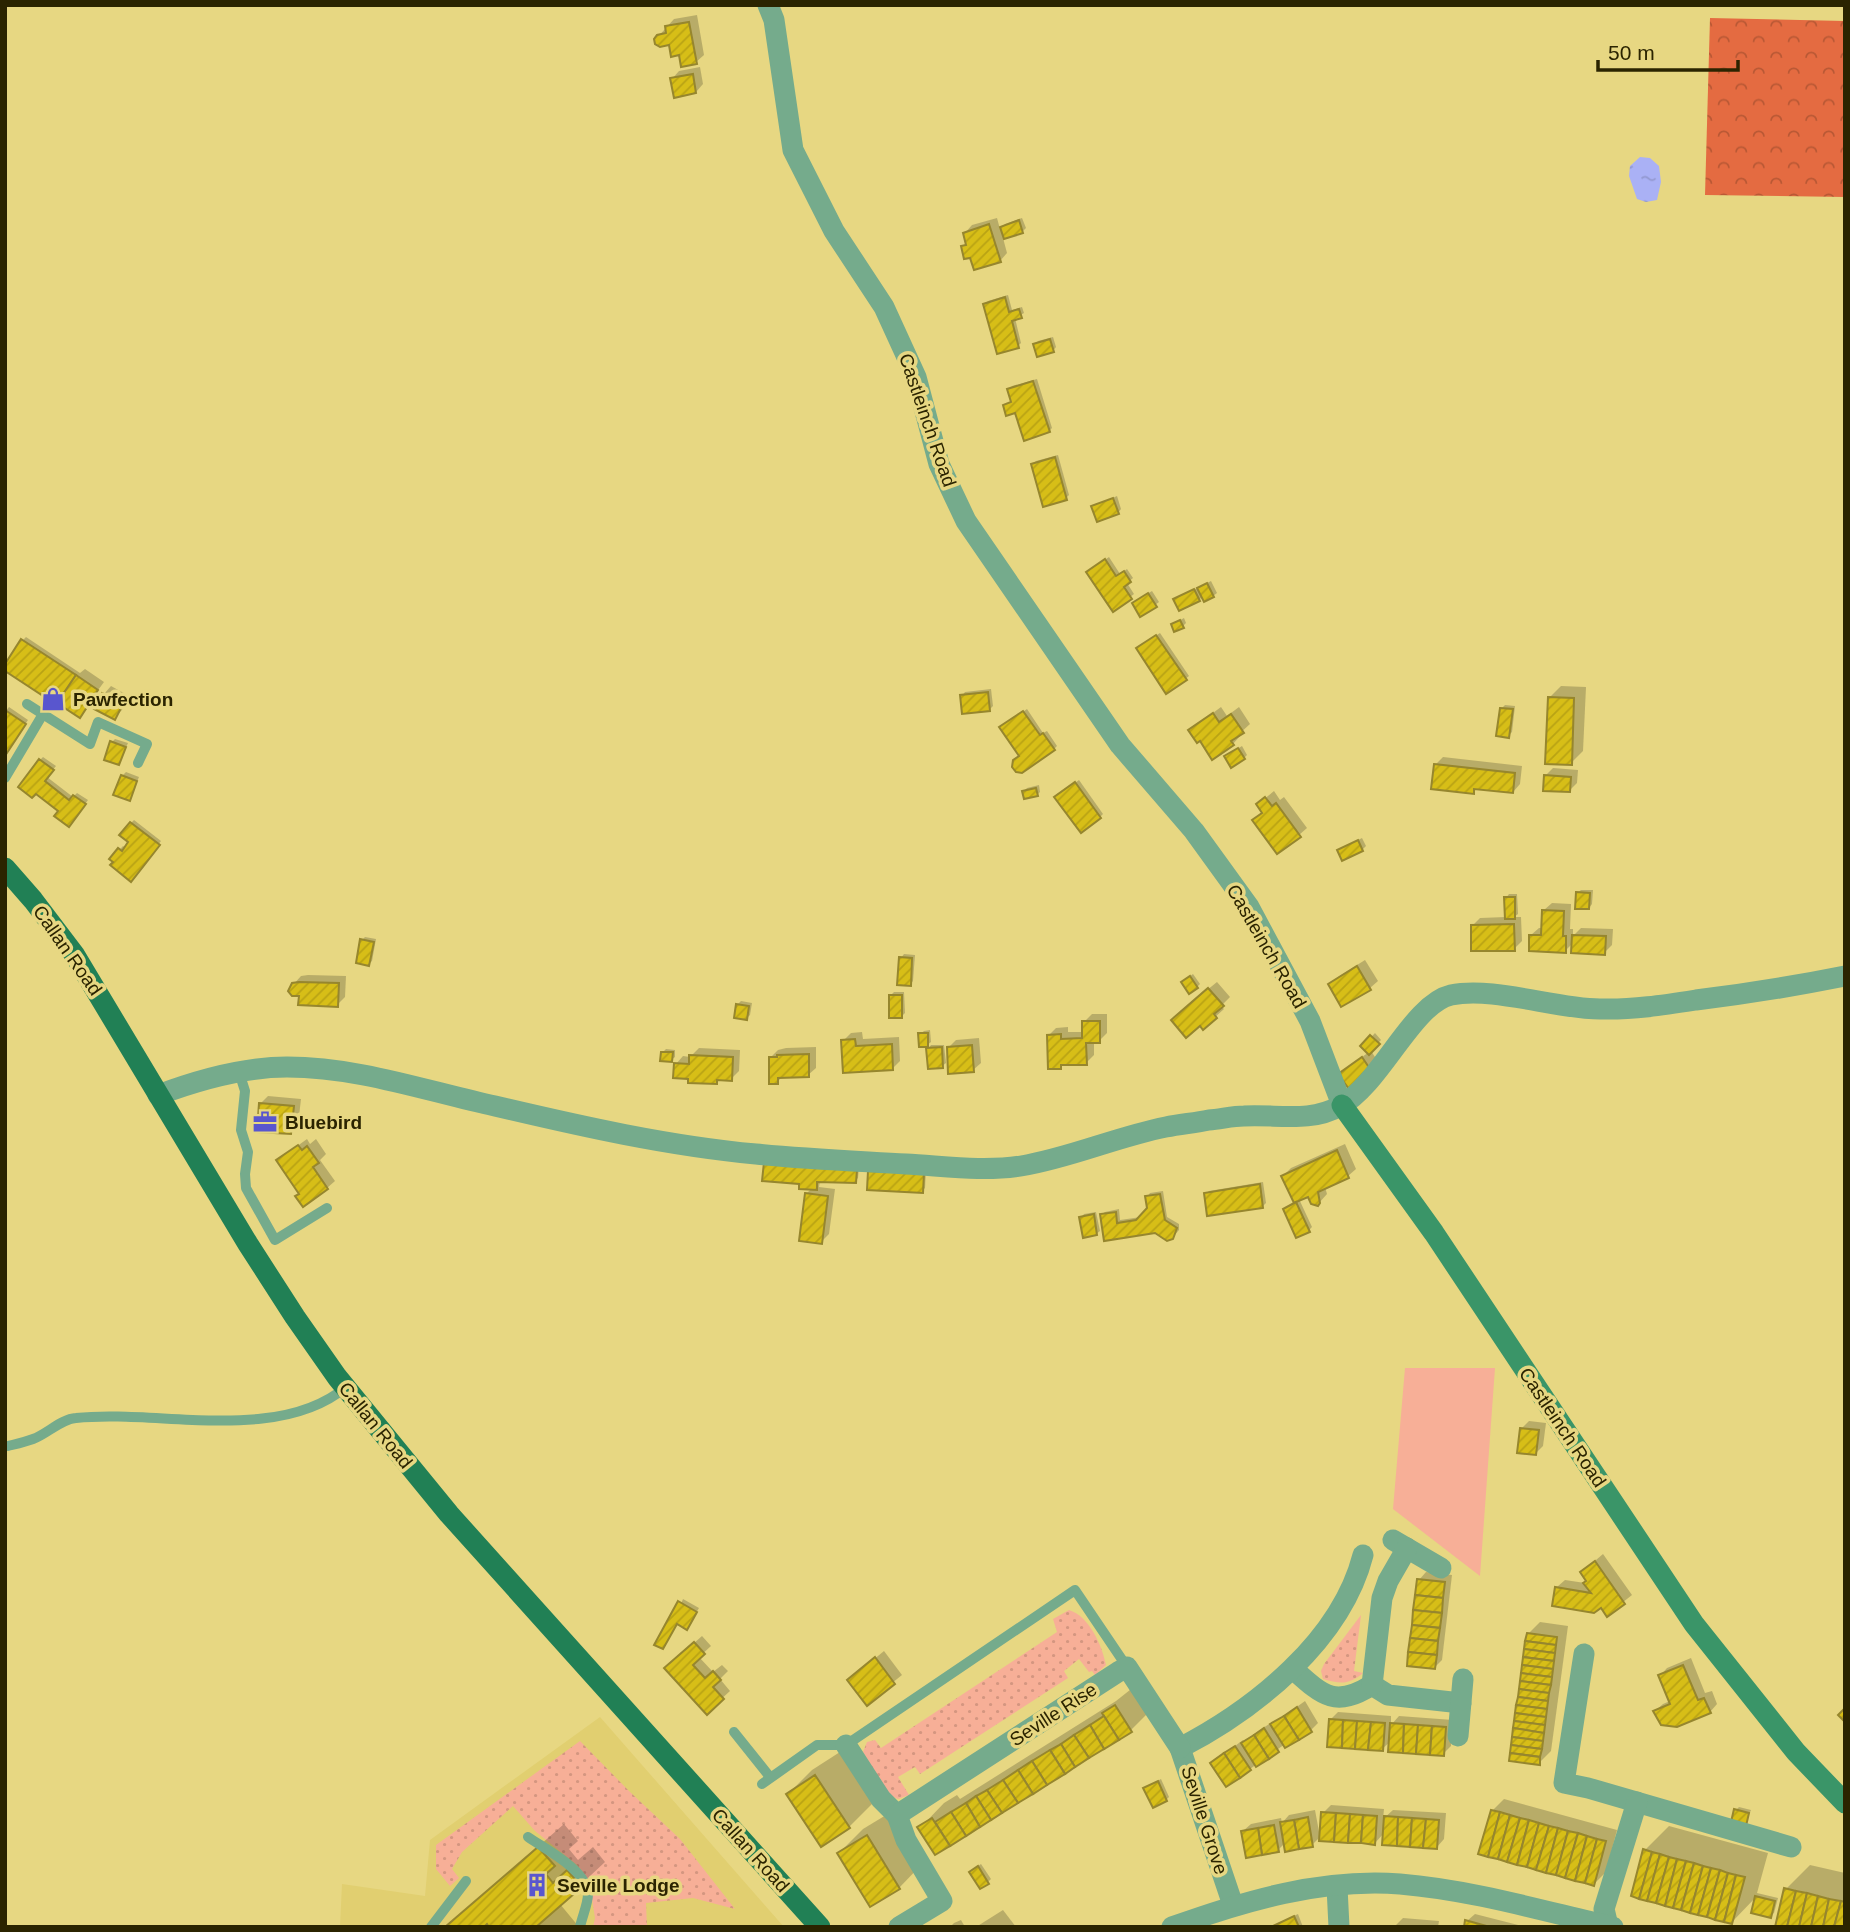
<svg xmlns="http://www.w3.org/2000/svg" width="1850" height="1932" font-family="Helvetica,sans-serif">
	<defs>
		<pattern id="grass-dots" width="8" height="8" patternUnits="userSpaceOnUse" patternTransform="scale(1.75)"><rect width="8" height="8" fill="#f7af97"/><path d="M2 2h.1M6 6h.1" fill="none" stroke="#d49680" stroke-width="1.8" stroke-linecap="round"/></pattern>
		<pattern id="forest-crowns" width="20" height="18" patternUnits="userSpaceOnUse" patternTransform="scale(1.75)"><rect width="20" height="18" fill="#e46b41"/><path d="M2 6a3 3 0 1 1 6 0M12 15a3 3 0 1 1 6 0" fill="none" stroke="#b95834"/></pattern>
		<pattern id="water-ripples" width="26" height="14" patternUnits="userSpaceOnUse" patternTransform="scale(1.75)"><rect width="26" height="14" fill="#aab1f5"/><path d="M2 4q2-2 4 0t4 0M15 11q2-2 4 0t4 0" fill="none" stroke="#9298d0"/></pattern>
		<pattern id="building-hatch" width="6" height="6" patternUnits="userSpaceOnUse" patternTransform="scale(1.75)"><rect width="6" height="6" fill="#d7be17"/><path d="M-1 1l2-2M0 6l6-6M5 7l2-2" fill="none" stroke="#b9a314"/></pattern>
	</defs>
	<rect width="100%" height="100%" fill="#e7d782"/>
	<path fill="#e1cf70" d="M600 1717 784 1927H340L342 1884 425 1896 430 1840Z"/>
	<g fill="url(#grass-dots)">
		<path d="M1069 1610C1089 1616 1102 1645 1106 1665L1095 1675 1092 1671 1089 1672 1079 1659 1064 1671 1068 1678 920 1774 915 1767 898 1777 909 1795 898 1799 889 1795 863 1752 867 1742 875 1740 881 1748 1057 1632 1053 1619Z"/>
		<path d="M1361 1615 1354 1671 1363 1673C1349 1685 1340 1684 1323 1679L1321 1671 1324 1664Z"/>
		<path d="M580 1741 629 1791 680 1839 735 1909 693 1898 646 1903 647 1927H593L595 1918 589 1880 577 1865 535 1831 513 1806 462 1852 452 1869 459 1878 450 1886 436 1869V1845Z"/>
	</g>
	<path fill="url(#forest-crowns)" d="M1710 18 1845 21V197L1705 195Z"/>
	<path fill="#f7af97" d="M1405 1368H1495L1480 1576 1393 1509Z"/>
	<path fill="url(#water-ripples)" d="M1640 157 1650 158 1659 166 1661 182 1657 200 1646 202 1637 199 1629 176 1630 166Z"/>
	<g fill="#0003">
		<path d="M697 15 704 55 696 62 680 53 670 44 656 39 674 19Z"/>
		<path d="M700 67 703 84 696 92 672 79 679 71Z"/>
		<path d="M997 218 1000 229 1005 224 1022 218 1026 228 1022 232 1003 238 1007 253 1000 261 971 256 963 247 967 242 965 233 972 225Z"/>
		<path d="M1008 295 1012 310 1022 307 1024 313 1015 318 1021 343 1018 346 985 304 988 301Z"/>
		<path d="M1053 337 1056 347 1053 351 1035 345 1038 341Z"/>
		<path d="M1037 379 1052 428 1049 431 1005 405 1012 401 1009 390 1012 386Z"/>
		<path d="M1058 455 1069 495 1066 498 1033 464 1036 461Z"/>
		<path d="M1117 496 1121 509 1118 513 1093 507Z"/>
		<path d="M1109 557 1120 574 1127 569 1133 578 1127 583 1134 594 1113 610 1091 569Z"/>
		<path d="M1211 581 1217 593 1213 596 1205 600 1203 596 1199 600 1175 599Z"/>
		<path d="M1152 591 1159 602 1155 605 1137 600Z"/>
		<path d="M1184 618 1186 623 1183 626 1173 624Z"/>
		<path d="M1160 633 1189 676 1185 679 1141 645Z"/>
		<path d="M26 637 80 673 85 669 104 682 79 716 23 640Z"/>
		<path d="M111 686 129 696 122 710 114 718 96 708 104 694Z"/>
		<path d="M1561 686 1586 687 1583 751 1571 763 1549 698Z"/>
		<path d="M991 689 993 706 990 709 962 696 965 692Z"/>
		<path d="M1505 705 1515 706 1512 732 1508 736 1502 708Z"/>
		<path d="M9 707 28 720 5 755V712Z"/>
		<path d="M1221 707 1227 716 1239 707 1250 724 1239 734 1240 736 1233 744 1201 739 1190 730Z"/>
		<path d="M1027 709 1043 733 1047 731 1057 746 1054 749 1005 724Z"/>
		<path d="M115 739 128 743 119 763 112 742Z"/>
		<path d="M1242 746 1247 755 1244 758 1229 754Z"/>
		<path d="M43 757 56 766 47 777 73 797 77 793 88 800 72 822 36 792 40 760Z"/>
		<path d="M1443 757 1522 766 1520 784 1513 792 1477 788 1473 792 1435 765Z"/>
		<path d="M1553 768 1578 770 1577 783 1569 791 1545 776Z"/>
		<path d="M126 772 139 777 130 799 122 776Z"/>
		<path d="M1079 780 1103 814 1100 817 1060 794Z"/>
		<path d="M1039 785 1040 792 1037 795 1024 791 1027 788Z"/>
		<path d="M1274 791 1280 800 1284 797 1307 828 1299 835 1255 820 1263 811 1258 804Z"/>
		<path d="M134 820 161 841 134 876 111 859 123 846 126 848 131 842V823Z"/>
		<path d="M1362 838 1366 846 1362 850H1339Z"/>
		<path d="M1581 890H1593L1592 904 1589 908 1577 893Z"/>
		<path d="M1509 894H1517L1518 914 1514 917H1521L1522 941 1514 949 1473 925 1480 918 1506 917V898Z"/>
		<path d="M1552 903 1571 904 1570 929H1573V936L1581 928 1613 929 1612 945 1604 953 1573 943 1565 951 1531 935 1539 928H1543L1544 910Z"/>
		<path d="M365 937 376 939 372 961 369 964 362 940Z"/>
		<path d="M904 954 915 955 913 981 910 985 901 958Z"/>
		<path d="M1365 960 1378 981 1370 988 1342 1005 1330 984 1338 977Z"/>
		<path d="M1193 974 1200 984 1197 987 1186 979Z"/>
		<path d="M308 975 346 976 345 997 337 1005 300 994 293 985 301 976Z"/>
		<path d="M1217 982 1230 997 1221 1006 1224 1009 1204 1027 1180 1012Z"/>
		<path d="M894 992H904L905 1013 902 1016 890 996Z"/>
		<path d="M741 1001 752 1003 750 1015 747 1018 738 1004Z"/>
		<path d="M1092 1014H1107V1033L1099 1041H1094V1055L1086 1063H1065L1060 1067 1049 1035 1056 1028 1068 1027V1032H1084V1022Z"/>
		<path d="M930 1030 931 1042 927 1045 920 1034 924 1031Z"/>
		<path d="M862 1032 863 1039 899 1037 900 1061 892 1069 843 1041 851 1033Z"/>
		<path d="M1375 1033 1381 1040 1371 1051 1379 1063 1371 1070 1348 1067 1369 1052 1363 1046Z"/>
		<path d="M979 1038 981 1063 973 1070 949 1047 956 1040Z"/>
		<path d="M931 1045H944L946 1063 942 1066 928 1049Z"/>
		<path d="M816 1047V1068L808 1075 783 1076 777 1082 770 1058 778 1050 786 1048Z"/>
		<path d="M699 1048 740 1050 739 1071 731 1079 720 1078 716 1083 690 1077 676 1064 683 1056 690 1057Z"/>
		<path d="M666 1049 675 1050V1057L671 1060 662 1053Z"/>
		<path d="M268 1096 301 1099 298 1125 291 1132 260 1104Z"/>
		<path d="M307 1139 310 1144 316 1139 326 1154 320 1160 335 1181 327 1188 278 1160Z"/>
		<path d="M1345 1144 1356 1169 1348 1176 1325 1187 1327 1194 1318 1204 1309 1194 1299 1199 1312 1227 1309 1230 1285 1209 1295 1202 1283 1176 1291 1168Z"/>
		<path d="M769 1159 859 1167 858 1178 855 1181H820L819 1187 835 1189 829 1234 821 1242 800 1239 806 1194 812 1188H801V1182L764 1179 766 1163Z"/>
		<path d="M926 1170 925 1188 922 1191 869 1188Z"/>
		<path d="M1263 1182 1266 1203 1263 1206 1206 1194 1209 1191Z"/>
		<path d="M1163 1191 1167 1217 1179 1224V1230L1172 1238 1156 1231 1105 1239 1101 1215 1105 1212 1119 1209 1120 1220 1141 1217 1149 1209 1147 1197 1150 1193Z"/>
		<path d="M1096 1212 1100 1231 1096 1234 1081 1218 1084 1214Z"/>
		<path d="M1529 1421 1546 1423 1543 1446 1536 1453 1521 1429Z"/>
		<path d="M1603 1554 1632 1595 1608 1614 1602 1606 1557 1587 1565 1580 1585 1583 1588 1581 1582 1572Z"/>
		<path d="M1426 1572 1452 1575 1442 1660 1435 1667 1419 1580Z"/>
		<path d="M683 1599 699 1608 687 1628 678 1622 663 1647Z"/>
		<path d="M1540 1622 1568 1626 1551 1751 1539 1763 1528 1634Z"/>
		<path d="M702 1636 711 1646 699 1657 713 1672 722 1665 728 1671 720 1679 730 1691 707 1712 674 1661Z"/>
		<path d="M884 1651 902 1675 867 1703 849 1680Z"/>
		<path d="M1691 1658 1705 1693 1712 1691 1717 1704 1710 1712 1655 1711 1663 1704 1670 1701 1660 1676 1667 1668Z"/>
		<path d="M1140 1682 1155 1706 1131 1730 935 1853 920 1828 944 1803 957 1795 960 1799 1116 1701Z"/>
		<path d="M1305 1701 1318 1723 1311 1730 1285 1744 1250 1769 1212 1763 1243 1740 1244 1741 1272 1722 1273 1724Z"/>
		<path d="M1338 1712 1391 1716V1725L1399 1716 1453 1720 1451 1746 1443 1754 1391 1741 1382 1749 1330 1720Z"/>
		<path d="M840 1752 873 1803 849 1827 788 1794 812 1770Z"/>
		<path d="M1161 1779 1169 1797 1166 1800 1145 1788Z"/>
		<path d="M1504 1799 1617 1830 1606 1872 1594 1884 1492 1811Z"/>
		<path d="M1331 1805 1384 1809 1383 1819 1393 1810 1446 1813 1444 1839 1437 1847 1384 1833 1375 1843 1323 1813Z"/>
		<path d="M1739 1807 1751 1810 1745 1824 1736 1810Z"/>
		<path d="M1315 1810 1320 1837 1312 1845 1285 1843 1278 1850 1243 1831 1251 1824 1281 1818 1282 1823 1289 1815Z"/>
		<path d="M891 1812 923 1863 899 1888 839 1853 863 1829Z"/>
		<path d="M564 1824 578 1841 569 1849 578 1860 593 1847 605 1862 560 1904 579 1927H446Z"/>
		<path d="M1669 1826 1768 1853 1757 1893 1778 1898 1774 1913 1770 1916 1756 1897 1732 1922 1645 1850Z"/>
		<path d="M981 1864 991 1879 988 1882 974 1869Z"/>
		<path d="M1810 1865 1845 1873V1927L1786 1889Z"/>
		<path d="M1003 1910 1016 1927H976Z"/>
		<path d="M1298 1914 1303 1927H1272L1274 1925Z"/>
		<path d="M1475 1914 1526 1927H1466L1467 1921Z"/>
		<path d="M1403 1918 1439 1921 1438 1927H1394Z"/>
		<path d="M961 1920 965 1927H950L954 1923Z"/>
	</g>
	<g fill="url(#building-hatch)" stroke="#96862e" stroke-width="2">
		<path d="M689 22 697 64 681 67 679 55 671 57 669 45 660 47 655 44 654 39 657 35 666 33 665 26Z"/>
		<path d="M693 74 696 93 674 98 670 78Z"/>
		<path d="M1019 220 1023 233 1004 239 1000 227Z"/>
		<path d="M989 224 1001 262 974 270 970 258 964 259 961 246 966 245 963 233Z"/>
		<path d="M1005 297 1009 312 1019 309 1022 318 1012 321 1019 348 997 354 983 304Z"/>
		<path d="M1050 339 1054 352 1037 357 1033 344Z"/>
		<path d="M1033 381 1050 432 1024 441 1015 413 1006 416 1003 405 1011 402 1007 389Z"/>
		<path d="M1055 457 1067 500 1043 507 1031 464Z"/>
		<path d="M1113 498 1119 514 1097 522 1091 506Z"/>
		<path d="M1105 559 1116 576 1124 571 1131 582 1124 587 1132 599 1113 612 1086 572Z"/>
		<path d="M1207 583 1214 597 1204 602 1197 588Z"/>
		<path d="M1194 589 1200 601 1179 611 1173 599Z"/>
		<path d="M1148 593 1157 607 1140 617 1132 603Z"/>
		<path d="M1180 620 1184 628 1174 632 1171 624Z"/>
		<path d="M1156 635 1187 680 1166 694 1136 648Z"/>
		<path d="M21 639 76 675 57 705 5 671V664Z"/>
		<path d="M76 675 98 690 80 718 57 703Z"/>
		<path d="M988 692 990 711 962 714 960 695Z"/>
		<path d="M102 693 123 704 115 720 94 709Z"/>
		<path d="M1548 697 1574 698 1572 765 1545 764Z"/>
		<path d="M1500 708 1513 709 1509 738 1496 736Z"/>
		<path d="M5 710 26 724 5 756Z"/>
		<path d="M1023 711 1040 735 1043 733 1055 750 1022 773 1016 772 1012 767 1013 760 1019 756 999 727Z"/>
		<path d="M1213 713 1219 722 1231 714 1244 733 1231 741 1234 745 1212 760 1200 741 1197 743 1188 730Z"/>
		<path d="M110 741 126 747 119 765 104 760Z"/>
		<path d="M1238 748 1245 759 1231 768 1224 756Z"/>
		<path d="M39 759 54 770 45 781 69 800 73 795 86 804 69 827 54 816 58 811 36 794 32 798 18 787Z"/>
		<path d="M1434 764 1515 773 1513 793 1474 789V794L1431 789Z"/>
		<path d="M121 775 137 781 130 801 113 795Z"/>
		<path d="M1544 775 1571 777 1570 792 1543 791Z"/>
		<path d="M1075 782 1101 818 1081 833 1054 797Z"/>
		<path d="M1036 788 1038 796 1024 799 1022 791Z"/>
		<path d="M1265 797 1272 806 1276 803 1301 837 1277 854 1252 820 1262 813 1256 804Z"/>
		<path d="M130 822 160 845 131 882 110 865 113 862 109 859 118 848 122 851 128 842 119 835Z"/>
		<path d="M1358 840 1363 851 1342 861 1337 850Z"/>
		<path d="M1576 892 1590 893 1589 909H1575Z"/>
		<path d="M1504 897H1515V919H1505Z"/>
		<path d="M1542 910 1564 911 1563 936H1566V953L1529 951V935H1541Z"/>
		<path d="M1514 924 1515 951H1471V925Z"/>
		<path d="M1572 935 1606 936 1605 955 1571 953Z"/>
		<path d="M360 939 374 942 369 966 356 963Z"/>
		<path d="M899 957 912 958 911 986 897 985Z"/>
		<path d="M1357 966 1371 990 1341 1007 1328 984Z"/>
		<path d="M1190 976 1198 988 1189 994 1181 982Z"/>
		<path d="M299 982 339 983 338 1007 298 1005 299 996H292L288 991 292 983Z"/>
		<path d="M1208 988 1224 1006 1214 1014 1217 1018 1203 1030 1200 1026 1186 1038 1171 1020Z"/>
		<rect x="889" y="995" width="13" height="23"/>
		<path d="M736 1004 749 1006 747 1020 734 1018Z"/>
		<path d="M1082 1021H1100V1043H1086L1087 1065H1061V1069H1048L1047 1035 1061 1034V1039L1082 1038Z"/>
		<path d="M918 1033H928V1047H919Z"/>
		<path d="M1370 1035 1380 1044 1369 1055 1360 1046Z"/>
		<path d="M855 1039 856 1046 892 1044 893 1070 843 1073 841 1040Z"/>
		<path d="M972 1045 974 1072 948 1074 947 1047Z"/>
		<path d="M942 1047 943 1068 928 1069 926 1048Z"/>
		<path d="M661 1052H673L672 1062 660 1061Z"/>
		<path d="M809 1054V1077L778 1078V1084H769V1057H777V1055Z"/>
		<path d="M689 1055 733 1057 732 1081 717 1080V1084L688 1083V1079L673 1078 674 1063 689 1064Z"/>
		<path d="M1362 1057 1372 1072 1349 1089 1338 1074Z"/>
		<path d="M259 1103 294 1106 291 1134 257 1132Z"/>
		<path d="M298 1145 302 1150 307 1146 319 1163 313 1167 328 1189 303 1207 295 1196 299 1194 276 1160Z"/>
		<path d="M1337 1150 1349 1178 1318 1192 1320 1203 1318 1206 1311 1204 1308 1197 1294 1203 1281 1176Z"/>
		<path d="M764 1162 857 1169 856 1183 817 1182V1190L799 1189V1184L762 1181Z"/>
		<path d="M868 1171 924 1173 923 1193 867 1190Z"/>
		<path d="M1260 1184 1263 1208 1207 1216 1204 1193Z"/>
		<path d="M805 1193 828 1196 822 1244 799 1241Z"/>
		<path d="M1160 1194 1165 1220 1177 1228 1173 1239 1167 1241 1155 1233 1104 1241 1100 1214 1116 1212 1117 1223 1136 1220 1147 1208 1145 1196Z"/>
		<path d="M1296 1202 1310 1232 1296 1238 1283 1209Z"/>
		<path d="M1094 1214 1097 1235 1083 1238 1079 1217Z"/>
		<path d="M1520 1428 1539 1430 1536 1455 1517 1453Z"/>
		<path d="M1595 1561 1625 1604 1607 1617 1601 1608 1594 1613 1552 1606 1555 1587 1591 1593 1583 1583 1586 1581 1580 1572Z"/>
		<path d="M1417 1579 1445 1582 1443 1598 1415 1595Z"/>
		<path d="M1415 1595 1443 1598 1442 1613 1413 1610Z"/>
		<path d="M678 1601 697 1612 687 1630 677 1624 663 1649 654 1645Z"/>
		<path d="M1413 1610 1442 1613 1440 1628 1412 1625Z"/>
		<path d="M1412 1625 1440 1628 1438 1641 1410 1638Z"/>
		<path d="M1527 1633 1557 1637 1556 1645 1525 1641Z"/>
		<path d="M1410 1638 1438 1641 1437 1655 1408 1652Z"/>
		<path d="M1525 1641 1556 1645 1555 1653 1524 1649Z"/>
		<path d="M694 1642 705 1654 693 1665 705 1678 713 1671 721 1680 713 1687 724 1699 707 1715 664 1668Z"/>
		<path d="M1524 1649 1555 1653 1554 1661 1523 1657Z"/>
		<path d="M1408 1652 1437 1655 1435 1669 1407 1666Z"/>
		<path d="M875 1657 895 1684 867 1706 847 1680Z"/>
		<path d="M1523 1657 1554 1661 1553 1669 1522 1665Z"/>
		<path d="M1522 1665 1553 1669 1552 1677 1521 1673Z"/>
		<path d="M1683 1665 1698 1700 1704 1698 1711 1713 1677 1727 1661 1725 1653 1711 1670 1704 1658 1675Z"/>
		<path d="M1521 1673 1552 1677 1551 1685 1520 1681Z"/>
		<path d="M1520 1681 1551 1685 1549 1693 1519 1689Z"/>
		<path d="M1519 1689 1549 1693 1548 1701 1518 1697Z"/>
		<path d="M1518 1697 1548 1701 1547 1709 1516 1705Z"/>
		<path d="M1115 1705 1132 1732 1119 1740 1102 1713Z"/>
		<path d="M1516 1705 1547 1709 1546 1717 1515 1713Z"/>
		<path d="M1297 1707 1312 1732 1299 1740 1284 1716Z"/>
		<path d="M1845 1708V1722L1838 1715Z"/>
		<path d="M1515 1713 1546 1717 1545 1725 1514 1721Z"/>
		<path d="M1104 1716 1119 1740 1104 1749 1090 1725Z"/>
		<path d="M1284 1716 1299 1740 1285 1748 1270 1724Z"/>
		<path d="M1329 1719 1343 1720 1342 1748 1327 1747Z"/>
		<path d="M1343 1720 1357 1721 1355 1749 1342 1748Z"/>
		<path d="M1357 1721 1371 1722 1368 1750 1355 1749Z"/>
		<path d="M1514 1721 1545 1725 1544 1733 1513 1728Z"/>
		<path d="M1371 1722 1385 1723 1383 1751 1368 1750Z"/>
		<path d="M1390 1723 1404 1724 1403 1753 1388 1752Z"/>
		<path d="M1404 1724 1418 1725 1416 1754 1403 1753Z"/>
		<path d="M1090 1725 1104 1749 1089 1758 1074 1735Z"/>
		<path d="M1418 1725 1432 1726 1430 1755 1416 1754Z"/>
		<path d="M1432 1726 1446 1727 1444 1756 1430 1755Z"/>
		<path d="M1264 1728 1279 1752 1269 1759 1254 1735Z"/>
		<path d="M1513 1728 1544 1733 1543 1741 1512 1737Z"/>
		<path d="M1074 1735 1089 1758 1075 1767 1061 1744Z"/>
		<path d="M1254 1735 1269 1759 1256 1767 1241 1743Z"/>
		<path d="M1512 1737 1543 1741 1542 1749 1511 1745Z"/>
		<path d="M1061 1744 1075 1767 1065 1774 1050 1750Z"/>
		<path d="M1511 1745 1542 1749 1540 1757 1510 1753Z"/>
		<path d="M1235 1746 1251 1770 1240 1778 1224 1753Z"/>
		<path d="M1050 1750 1065 1774 1047 1785 1032 1761Z"/>
		<path d="M1224 1753 1240 1778 1226 1787 1210 1763Z"/>
		<path d="M1510 1753 1540 1757V1765L1509 1761Z"/>
		<path d="M1032 1761 1047 1785 1033 1794 1018 1770Z"/>
		<path d="M1018 1770 1033 1794 1018 1803 1003 1780Z"/>
		<path d="M815 1775 850 1828 821 1847 786 1794Z"/>
		<path d="M1003 1780 1018 1803 1002 1813 987 1790Z"/>
		<path d="M1158 1781 1167 1801 1153 1808 1143 1788Z"/>
		<path d="M987 1790 1002 1813 991 1820 976 1796Z"/>
		<path d="M976 1796 991 1820 980 1827 966 1803Z"/>
		<path d="M966 1803 980 1827 966 1836 951 1812Z"/>
		<path d="M1734 1809 1749 1813 1746 1826 1731 1822Z"/>
		<path d="M1491 1810 1500 1812 1488 1857 1478 1854Z"/>
		<path d="M951 1812 966 1836 950 1846 935 1822Z"/>
		<path d="M1321 1812 1336 1813 1334 1842 1319 1841Z"/>
		<path d="M1500 1812 1510 1815 1498 1859 1488 1857Z"/>
		<path d="M1336 1813 1350 1814 1348 1843 1334 1842Z"/>
		<path d="M1350 1814 1363 1815 1361 1843H1348Z"/>
		<path d="M1363 1815 1377 1816 1375 1845 1361 1843Z"/>
		<path d="M1510 1815 1520 1818 1507 1862 1498 1859Z"/>
		<path d="M1384 1816 1398 1817 1397 1846 1382 1845Z"/>
		<path d="M1308 1817 1313 1847 1299 1849 1294 1820Z"/>
		<path d="M1398 1817 1412 1818 1410 1847 1397 1846Z"/>
		<path d="M932 1818 950 1846 935 1855 917 1827Z"/>
		<path d="M1412 1818 1426 1819 1423 1848 1410 1847Z"/>
		<path d="M1520 1818 1529 1820 1517 1865 1507 1862Z"/>
		<path d="M1426 1819 1439 1820 1437 1849 1423 1848Z"/>
		<path d="M1294 1820 1299 1849 1285 1852 1280 1822Z"/>
		<path d="M1529 1820 1539 1823 1527 1867 1517 1865Z"/>
		<path d="M1539 1823 1549 1826 1536 1870 1527 1867Z"/>
		<path d="M1274 1825 1279 1852 1262 1855 1258 1828Z"/>
		<path d="M1549 1826 1558 1828 1546 1873 1536 1870Z"/>
		<path d="M1258 1828 1262 1855 1246 1858 1241 1831Z"/>
		<path d="M1558 1828 1568 1831 1556 1875 1546 1873Z"/>
		<path d="M1568 1831 1578 1833 1565 1878 1556 1875Z"/>
		<path d="M1578 1833 1587 1836 1575 1881 1565 1878Z"/>
		<path d="M867 1835 900 1889 870 1907 837 1853Z"/>
		<path d="M1587 1836 1597 1839 1585 1883 1575 1881Z"/>
		<path d="M1597 1839 1606 1841 1594 1886 1585 1883Z"/>
		<path d="M538 1847 555 1866 546 1874 553 1883 567 1870 582 1887 536 1927H489L487 1924 484 1927H445Z"/>
		<path d="M1643 1849 1652 1852 1639 1899 1631 1896Z"/>
		<path d="M1652 1852 1660 1854 1647 1901 1639 1899Z"/>
		<path d="M1660 1854 1669 1857 1656 1903 1647 1901Z"/>
		<path d="M1669 1857 1677 1859 1665 1906 1656 1903Z"/>
		<path d="M1677 1859 1686 1861 1673 1908 1665 1906Z"/>
		<path d="M1686 1861 1694 1863 1681 1910 1673 1908Z"/>
		<path d="M1694 1863 1703 1866 1690 1913 1681 1910Z"/>
		<path d="M978 1866 989 1884 980 1889 969 1872Z"/>
		<path d="M1703 1866 1711 1868 1698 1915 1690 1913Z"/>
		<path d="M1711 1868 1720 1870 1707 1917 1698 1915Z"/>
		<path d="M1720 1870 1728 1873 1715 1920 1707 1917Z"/>
		<path d="M1728 1873 1736 1875 1724 1922 1715 1920Z"/>
		<path d="M1736 1875 1745 1877 1732 1924 1724 1922Z"/>
		<path d="M1784 1888 1796 1891 1787 1927H1775Z"/>
		<path d="M1796 1891 1807 1893 1799 1927H1787Z"/>
		<path d="M1807 1893 1818 1896 1811 1927H1799Z"/>
		<path d="M1755 1896 1775 1901 1771 1918 1751 1913Z"/>
		<path d="M1818 1896 1829 1899 1823 1927H1811Z"/>
		<path d="M1829 1899 1841 1901 1834 1927H1823Z"/>
		<path d="M1841 1901 1845 1902V1927H1834Z"/>
		<path d="M1294 1916 1299 1927H1271Z"/>
		<path d="M1465 1920 1490 1927H1464Z"/>
	</g>
	<g fill="none" stroke-linecap="round" stroke-linejoin="round">
		<g stroke="#75ab8c" stroke-width="10">
			<path d="M27 704 90 744 98 722 147 744 138 763"/>
			<path d="M5 778 43 714"/>
			<path d="M239 1072 245 1091 241 1130 248 1152 245 1174 246 1188 275 1240 327 1208"/>
			<path d="M8 1446C16 1444 25 1442 33 1439 47 1434 61 1419 76 1418 158 1409 278 1444 346 1387"/>
			<path d="M734 1732 770 1777"/>
			<path d="M762 1784 817 1745H846L1075 1590 1127 1667"/>
			<path d="M528 1837C545 1849 587 1870 588 1894 588 1904 582 1917 580 1927"/>
			<path d="M431 1927 466 1881"/>
		</g>
		<g stroke="#75ab8c" stroke-width="21">
			<path d="M768 5 774 20 793 150 834 231 884 307 916 377 939 464 966 521 1120 745 1194 831 1249 907 1310 1021 1342 1105"/>
			<path d="M158 1095C198 1080 244 1067 287 1067 358 1067 426 1091 495 1106 580 1126 668 1146 756 1154 806 1159 856 1161 906 1164 944 1166 983 1172 1021 1166 1070 1158 1116 1137 1166 1127 1180 1124 1195 1123 1209 1120 1221 1119 1233 1116 1244 1116 1277 1114 1310 1123 1340 1106 1381 1084 1412 1004 1451 995 1493 986 1555 1009 1600 1009 1632 1010 1664 1005 1696 1000 1746 994 1795 986 1845 976"/>
			<path d="M1393 1540 1441 1568"/>
			<path d="M1584 1654 1564 1783 1588 1788 1791 1847"/>
			<path d="M1293 1669C1323 1696 1335 1708 1372 1685L1388 1695 1461 1703"/>
			<path d="M1372 1685 1382 1598 1388 1581 1407 1548"/>
			<path d="M1458 1736 1463 1679"/>
			<path d="M846 1745 881 1799 897 1815"/>
			<path d="M1337 1887 1339 1927"/>
			<path d="M1233 1905 1180 1748C1255 1709 1341 1641 1363 1555"/>
			<path d="M1608 1926 1604 1909 1637 1802"/>
			<path d="M899 1927 942 1901 906 1840 897 1815 1118 1672 1127 1667 1180 1748"/>
			<path d="M1172 1927C1244 1901 1322 1878 1400 1884 1472 1890 1543 1911 1613 1927"/>
		</g>
		<path stroke="#3a9568" stroke-width="21" d="M1342 1105 1434 1233 1694 1624 1796 1752 1845 1803"/>
		<path stroke="#218055" stroke-width="21" d="M5 868 33 900 74 954 248 1244 295 1317 337 1377 449 1514 820 1927"/>
	</g>
	<defs>
		<g id="shop-bare" transform="scale(1.89)"><path d="M-5-2.5h2.3a2.7 3.5 0 0 1 5.4 0H5L5.5 6h-11ZM-1.5-2.5h3a1.5 2.3 0 0 0-3 0Z" fill="#5956ce" stroke="#e7d782" stroke-width="2.5" paint-order="stroke"/></g>
		<g id="office-bare" transform="scale(1.89)"><path d="M-6-3h4V-5.5h4V-3h4V5H-6ZM-1-4.5V-3h2v-1.5ZM-6 0V1H6V0Z" fill="#5956ce" stroke="#e7d782" stroke-width="2.5" paint-order="stroke"/></g>
		<g id="building-bare" transform="scale(1.89)"><path d="M-4-6H4V6H1V3H-1V6H-4ZM-2.5-4.3h1.7v1.8h-1.7ZM.8-4.3h1.7v1.8H.8ZM-2.5-1h1.7V.8h-1.7ZM.8-1h1.7V.8H.8Z" fill="#5956ce" stroke="#e7d782" stroke-width="2.5" paint-order="stroke"/></g>
	</defs>
	<g fill-rule="evenodd">
		<use href="#shop-bare" x="53" y="699"/>
		<use href="#office-bare" x="265" y="1122"/>
		<use href="#building-bare" x="537" y="1885"/>
	</g>
	<g text-anchor="middle" stroke-width="7" stroke-linejoin="round" paint-order="stroke">
		<g font-size="19" fill="#2b2400" stroke="#e7d782">
			<text transform="translate(928 420) rotate(71)" y="7">Castleinch Road</text>
			<text transform="translate(1267 946) rotate(60)" y="7">Castleinch Road</text>
			<text transform="translate(68 950) rotate(55)" y="7">Callan Road</text>
			<text transform="translate(376 1425) rotate(51)" y="7">Callan Road</text>
			<text transform="translate(1563 1427) rotate(56)" y="7">Castleinch Road</text>
			<text transform="translate(1053 1714) rotate(-33)" y="7">Seville Rise</text>
			<text transform="translate(1205 1820) rotate(72)" y="7">Seville Grove</text>
			<text transform="translate(751 1850) rotate(48)" y="7">Callan Road</text>
		</g>
		<g font-size="19" font-weight="bold" fill="#2b2400" stroke="#e7d782" text-anchor="start">
			<text x="73" y="706">Pawfection</text>
			<text x="285" y="1129">Bluebird</text>
			<text x="557" y="1892">Seville Lodge</text>
		</g>
	</g>
	<rect width="1850" height="1932" fill="none" stroke="#2b2400" stroke-width="14"/>
	<path d="M1598 60v10h140v-10" fill="none" stroke="#2b2400" stroke-width="3.5"/>
	<text x="1608" y="60" font-size="21" fill="#2b2400" stroke="#e7d782" stroke-width="5" paint-order="stroke">50 m</text>
</svg>
